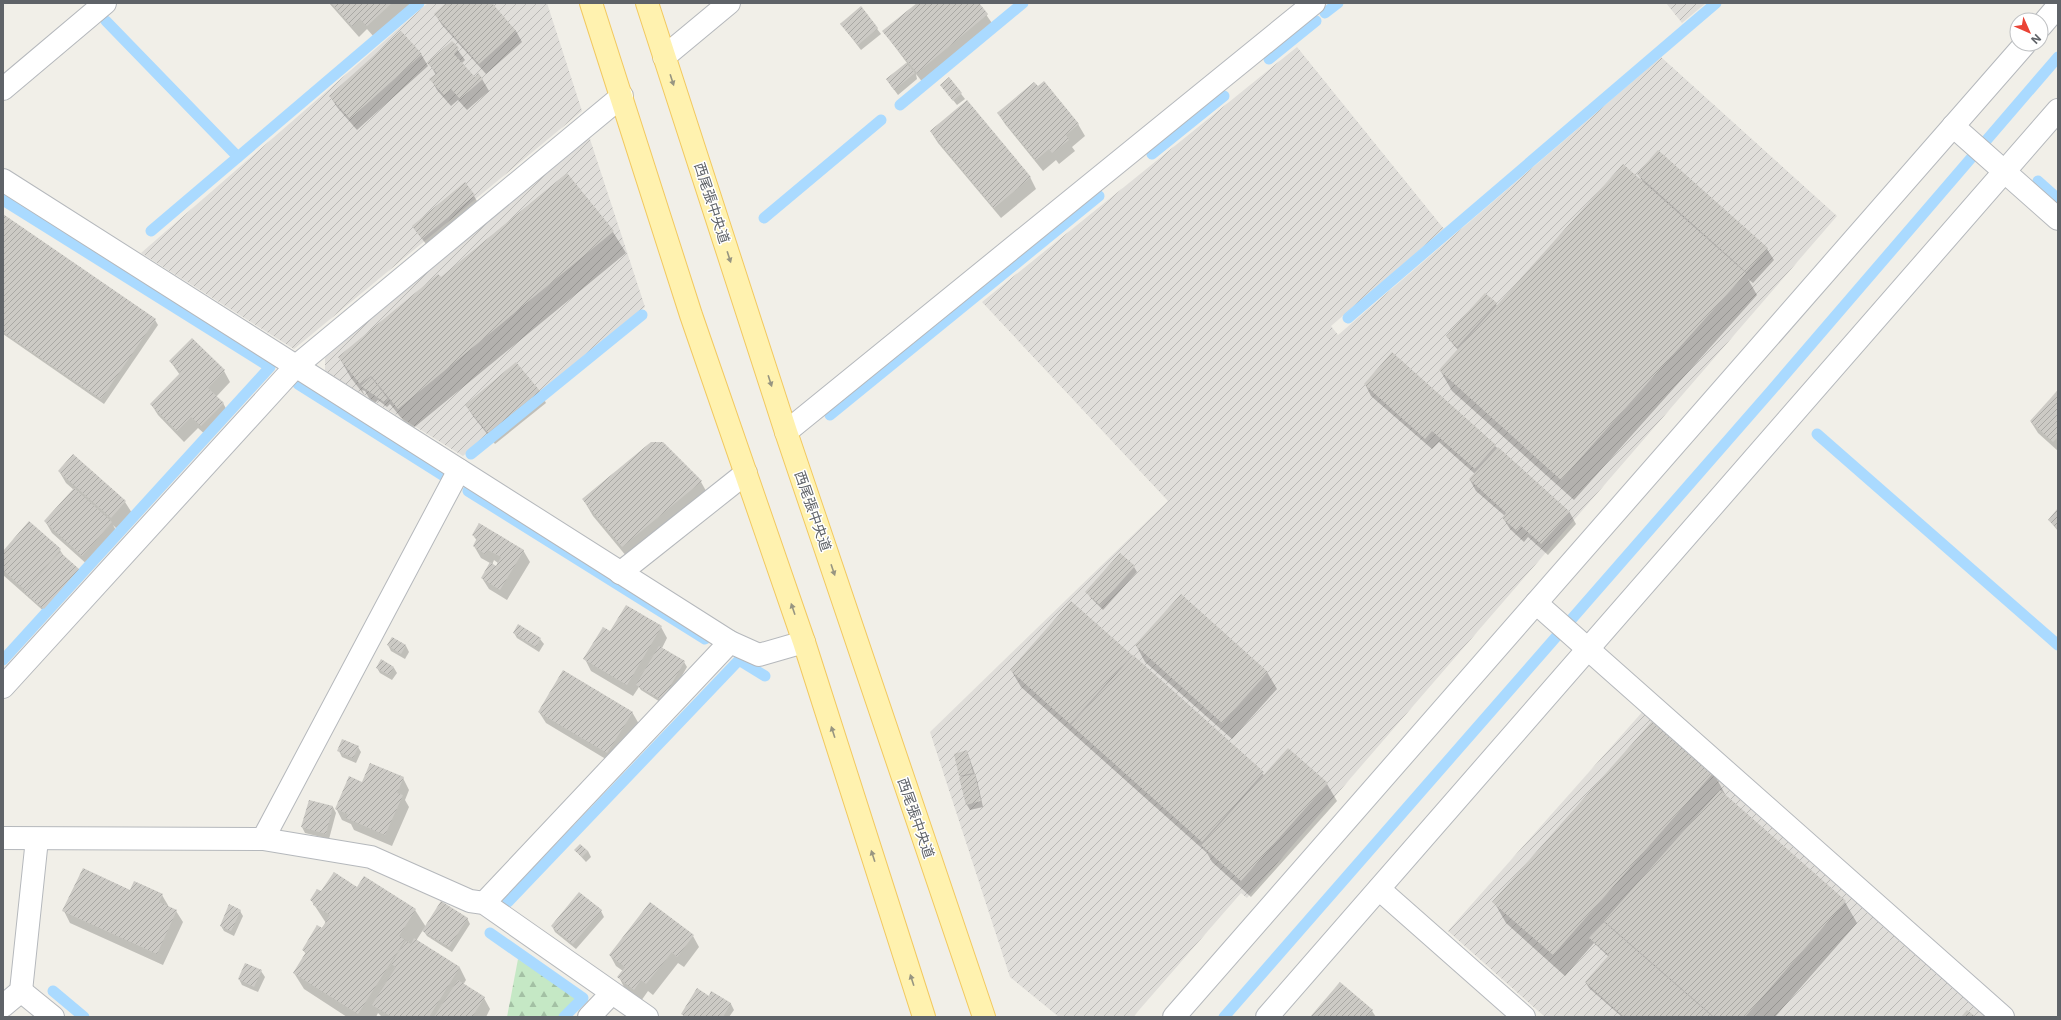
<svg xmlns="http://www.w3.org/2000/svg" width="2061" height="1020" font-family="Inter,'Noto Sans JP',sans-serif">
	<defs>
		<pattern id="industrial-furrows" width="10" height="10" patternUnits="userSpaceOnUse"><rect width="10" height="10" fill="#e0deda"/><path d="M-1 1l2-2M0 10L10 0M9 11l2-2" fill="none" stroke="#b9b8b5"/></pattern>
		<pattern id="forest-firs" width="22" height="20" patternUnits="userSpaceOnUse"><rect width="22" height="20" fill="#c5e8c5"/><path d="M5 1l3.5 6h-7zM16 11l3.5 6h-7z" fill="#a3c0a4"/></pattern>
		<pattern id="building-hatch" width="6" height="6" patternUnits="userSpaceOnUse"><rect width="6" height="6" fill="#cccac5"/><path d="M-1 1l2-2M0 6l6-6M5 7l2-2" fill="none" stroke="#a9a8a4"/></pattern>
	</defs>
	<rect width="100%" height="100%" fill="#f1efe8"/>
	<g fill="url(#industrial-furrows)">
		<path d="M428 3H547L582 111 294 349 141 253Z"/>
		<path d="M1666 3H1706L1682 23Z"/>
		<path d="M1297 47 1444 229 1331 326 1338 335 1661 57 1837 216 1247 898 1241 893 1133 1017H1059L1010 977 930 732 1168 501 982 302Z"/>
		<path d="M588 133 645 307 463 456 325 371V358Z"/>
		<path d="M1644 710 1993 1017H1545L1448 931Z"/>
	</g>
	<path fill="url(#forest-firs)" d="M518 959 578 998 560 1017H507Z"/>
	<g fill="#0003" fill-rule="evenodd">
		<path d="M329 3H415L405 12 403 10 374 37 367 29 359 37Z"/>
		<path d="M448 3H490L516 31 522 42 486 74 442 25 435 14Z"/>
		<path d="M915 3H978L994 26 924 84 916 74 917 79 898 95 887 80 907 63 883 31 916 5Z"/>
		<path d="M861 8 881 34 861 50 841 24Z"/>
		<path d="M452 42 465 60 461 64 474 78 482 79 489 91 467 110 458 100 451 106 437 90 431 79 436 75 429 63Z"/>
		<path d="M421 54 428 66 357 130 337 107 330 96Z"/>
		<path d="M949 78 965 99 957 105 941 85Z"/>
		<path d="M1044 83 1078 124 1085 136 1072 147 1075 151 1059 164 1056 160 1043 171 1005 124 998 113Z"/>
		<path d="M931 132 1030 177 1036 189 1001 218 938 143Z"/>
		<path d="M566 174 613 232 626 253 411 430 390 404 387 407 378 400 373 405 365 391 362 390 365 396 351 378 339 357 441 278Z"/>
		<path d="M1638 174 1767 249 1774 260 1753 283 1748 279 1757 295 1574 500 1452 391 1440 370 1458 350 1447 337 1496 304 1497 306 1643 182Z"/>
		<path d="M474 196 477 201 426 244 413 227Z"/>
		<path d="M3 215 155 320 158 325 104 404 3 334Z"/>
		<path d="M170 361 224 371 230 382 216 397 223 403 229 414 208 437 198 428 184 442 158 415 151 404 180 375Z"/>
		<path d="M1365 384 1495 446 1570 513 1576 524 1548 555 1528 537 1524 542 1510 529 1503 518 1505 516 1476 491 1470 480 1475 474 1439 442 1432 449 1371 396Z"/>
		<path d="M539 391 546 403 495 444 473 416 466 405Z"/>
		<path d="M2058 391V451L2038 433 2031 422Z"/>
		<path d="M59 471 125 502 132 513 117 529 113 525 118 534 89 566 52 533 45 521 74 490 66 483Z"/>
		<path d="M701 482 710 498 632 563 593 516 583 499Z"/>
		<path d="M2058 509V531L2049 520Z"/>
		<path d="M473 535 523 550 530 562 507 600 489 589 482 578 490 563 481 558 474 546 477 541ZM494 560 498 563 496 567 492 565Z"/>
		<path d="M60 550 65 558 78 569 81 575 47 614 3 575V552Z"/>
		<path d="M1134 567 1137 572 1103 610 1090 597 1087 592Z"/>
		<path d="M661 627 667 638 662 648 684 662 687 667 665 705 641 690 639 687 633 696 591 671 585 659 610 632Z"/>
		<path d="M514 633 540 639 544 644 539 652 517 638Z"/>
		<path d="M392 638 406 646 409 652 405 659 391 651 388 645Z"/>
		<path d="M1136 645 1267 672 1277 689 1232 739 1145 662Z"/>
		<path d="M1131 655 1265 776 1288 749 1327 784 1337 801 1251 897 1212 862 1207 853 1021 687 1011 670Z"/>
		<path d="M381 661 394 668 397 673 392 680 380 673 377 668Z"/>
		<path d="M539 712H632L639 724 614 764 546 723Z"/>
		<path d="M358 747 361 752 356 763 342 757 339 751Z"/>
		<path d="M967 751 977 780 983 807 970 810 967 805 960 775Z"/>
		<path d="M1713 772 1725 794 1724 795 1845 902 1857 923 1775 1017H1622L1589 988 1586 983 1609 957 1594 943 1565 976 1506 923 1494 902Z"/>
		<path d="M403 778 409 790 405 800 409 807 392 846 354 830 351 824 342 820 336 808 363 783Z"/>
		<path d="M333 807 336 813 329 839 305 833 302 827Z"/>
		<path d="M575 850 588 851 591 857 586 862Z"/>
		<path d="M364 877 415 910 426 927 467 918 470 924 452 952 427 936 423 930 416 941 460 968 466 980 463 985 484 998 490 1009 486 1017H382L378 1013 376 1017H347L304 989 294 973 306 954 303 950 326 923 311 900 322 893 357 888Z"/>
		<path d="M131 891 162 895 169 907 176 911 183 922 163 965 70 923 64 911Z"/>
		<path d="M240 911 243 916 234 936 224 931 221 926Z"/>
		<path d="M601 911 604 917 576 949 555 932 552 926Z"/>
		<path d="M693 936 699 947 684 967 678 963 653 995 648 991 641 1001 625 989 619 977 623 971 616 966 610 955Z"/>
		<path d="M261 971 265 977 258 992 242 985 239 979Z"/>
		<path d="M1340 983 1372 1011 1376 1017H1311Z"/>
		<path d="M712 992 731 1004 734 1010 729 1017H684L682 1014 709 997Z"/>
	</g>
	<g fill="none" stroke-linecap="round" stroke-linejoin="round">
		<g stroke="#aadaff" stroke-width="11">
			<path d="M1325 13 1338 3"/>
			<path d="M106 21 238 157"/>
			<path d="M1269 59 1316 21"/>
			<path d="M900 105 1023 3"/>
			<path d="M1152 154 1224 96"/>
			<path d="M2038 181 2058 199"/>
			<path d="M3 200 270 367 3 660"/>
			<path d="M764 218 881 120"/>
			<path d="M151 231 419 3"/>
			<path d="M1348 318 1716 3"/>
			<path d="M298 384 444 476"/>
			<path d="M830 415 1099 196"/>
			<path d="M1817 434 2058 645"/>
			<path d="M471 454 642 315"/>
			<path d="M468 491 705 639"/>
			<path d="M508 902 739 660 765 676"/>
			<path d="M490 933 583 998 564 1017"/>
			<path d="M53 991 84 1017"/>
			<path d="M1224 1017 1770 392 2058 57"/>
		</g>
	</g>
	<g fill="url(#building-hatch)">
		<path d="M331 3H392L367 26 360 19 352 26Z"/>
		<path d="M446 3H492L516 31 479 64 434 14Z"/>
		<path d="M917 3H979L988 14 917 73 882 31Z"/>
		<path d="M861 6 878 28 858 45 840 24Z"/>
		<path d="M401 31 422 54 350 119 329 96Z"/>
		<path d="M452 41 459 48 454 54 475 77 478 73 483 79 460 99 451 89 444 95 429 79 437 73 427 63Z"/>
		<path d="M906 63 915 73 894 90 886 79Z"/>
		<path d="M949 77 962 93 953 101 940 85Z"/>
		<path d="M1044 81 1079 124 1066 135 1069 140 1052 153 1049 149 1036 160 997 113 1034 82 1038 86Z"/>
		<path d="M967 100 1031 177 994 208 930 131Z"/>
		<path d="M1658 150 1768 248 1746 272 1637 174Z"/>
		<path d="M1623 164 1746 273 1561 480 1439 370Z"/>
		<path d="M567 173 614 231 398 409 371 376 360 384 338 357 438 274 441 277Z"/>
		<path d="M465 182 475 195 422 239 412 226Z"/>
		<path d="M3 214 156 319 101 399 3 332Z"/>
		<path d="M1485 293 1497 303 1457 347 1446 336Z"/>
		<path d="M192 338 225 370 208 388 224 403 201 426 191 417 177 431 150 404 181 372 169 361Z"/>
		<path d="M1392 352 1496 445 1475 469 1432 431 1425 439 1364 384Z"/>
		<path d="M516 362 540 391 488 433 465 405Z"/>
		<path d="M371 377 388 399 384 402 361 386Z"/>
		<path d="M2058 390V437L2053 442 2030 421Z"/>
		<path d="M651 442H663L702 481 622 547 582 499Z"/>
		<path d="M1498 447 1570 512 1541 544 1521 526 1517 531 1502 518 1506 513 1469 479Z"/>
		<path d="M73 454 126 501 111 518 58 471Z"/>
		<path d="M74 488 112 522 82 556 44 521Z"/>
		<path d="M2058 508V529L2048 520Z"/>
		<path d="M29 521 61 549 25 590 3 570V551Z"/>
		<path d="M479 523 524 550 500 590 481 578 490 562 496 566 501 557 488 550 485 554 473 546 477 538 472 535Z"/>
		<path d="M60 552 79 569 44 609 24 592Z"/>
		<path d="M1120 553 1135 566 1100 605 1085 592Z"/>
		<path d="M1181 594 1268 672 1222 723 1135 645Z"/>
		<path d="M1071 601 1132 655 1070 724 1010 670Z"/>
		<path d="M626 605 662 626 627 685 583 659 603 627 610 631Z"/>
		<path d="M518 624 541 638 536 647 513 633Z"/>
		<path d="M392 637 406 645 401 654 387 645Z"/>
		<path d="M659 646 685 661 662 700 636 685Z"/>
		<path d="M1133 655 1264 772 1202 842 1071 725Z"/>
		<path d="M381 659 394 667 389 675 376 668Z"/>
		<path d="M563 670 633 712 607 753 538 712Z"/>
		<path d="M1654 719 1714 772 1553 955 1492 902Z"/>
		<path d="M342 739 359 746 353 758 337 751Z"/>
		<path d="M1288 748 1328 783 1241 881 1201 845Z"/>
		<path d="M967 750 973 773 959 776 954 754Z"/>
		<path d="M370 763 404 777 397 793 403 795 385 835 346 818 348 814 335 809 349 776 362 782Z"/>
		<path d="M975 774 981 801 966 805 959 777Z"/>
		<path d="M1720 790 1846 901 1745 1017H1714L1604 921Z"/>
		<path d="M309 800 333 806 326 834 301 827Z"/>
		<path d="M580 844 588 851 582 857 574 850Z"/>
		<path d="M83 868 130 890 134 881 163 894 159 902 177 910 157 954 62 911Z"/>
		<path d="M334 872 357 887 364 876 416 909 399 936 405 940 358 1014 293 973 306 952 302 950 317 925 322 928 330 915 313 905 314 903 310 900 317 889 321 891Z"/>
		<path d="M579 892 602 910 573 944 551 926Z"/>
		<path d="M441 901 468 918 449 947 422 931Z"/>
		<path d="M650 902 694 935 677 957 672 952 646 984 641 980 634 990 617 977 625 967 609 955Z"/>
		<path d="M229 904 241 910 231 931 220 926Z"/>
		<path d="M1604 922 1713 1017H1624L1585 982 1609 955 1589 938Z"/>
		<path d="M414 938 460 967 429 1017H392L372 1005 396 967 391 964 406 941 411 944Z"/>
		<path d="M245 963 262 970 254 987 238 979Z"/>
		<path d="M458 980 485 997 472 1017H434Z"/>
		<path d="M1340 982 1373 1010 1367 1017H1310Z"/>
		<path d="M697 988 709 996 711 991 731 1003 723 1017H686L681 1014Z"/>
		<path d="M1967 1010 1976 1017H1961Z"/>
	</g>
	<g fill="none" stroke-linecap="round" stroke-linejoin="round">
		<g stroke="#b5b8bc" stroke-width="24">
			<g id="minor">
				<path d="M2041 26 2058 6"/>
				<path d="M664 57 729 3"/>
				<path d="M3 89 105 3"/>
				<path d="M1953 126 2058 219"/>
				<path d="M3 180 730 642 759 655 804 642"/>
				<path d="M786 432 1314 3"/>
				<path d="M620 573 746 473"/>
				<path d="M1536 603 2003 1017"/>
				<path d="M3 687 295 367 622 96"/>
				<path d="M3 838 263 839 371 857 470 901 484 903 647 1017"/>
				<path d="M263 839 459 470"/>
				<path d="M1379 889 1524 1017"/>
				<path d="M484 903 730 642"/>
				<path d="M21 991 53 1017"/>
				<path d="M3 1006 21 991 37 839"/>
				<path d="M589 1017 611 994"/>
				<path d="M1174 1017 2025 44"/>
				<path d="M1267 1017 2058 110"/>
			</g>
		</g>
		<g stroke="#f2c960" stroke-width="24">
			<g id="primary">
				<path d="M591 3 691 315 804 642 924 1017"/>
				<path d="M647 3 786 432 984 1017"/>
			</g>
		</g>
		<use href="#minor" stroke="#fff" stroke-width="22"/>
		<use href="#primary" stroke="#fff2af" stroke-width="22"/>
	</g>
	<defs><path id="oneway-solid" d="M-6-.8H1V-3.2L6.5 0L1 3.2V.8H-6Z"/></defs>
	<g fill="#979581">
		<use href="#oneway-solid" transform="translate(672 80) rotate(72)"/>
		<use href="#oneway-solid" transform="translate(729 257) rotate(72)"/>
		<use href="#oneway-solid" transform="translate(770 381) rotate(72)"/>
		<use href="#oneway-solid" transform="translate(833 570) rotate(71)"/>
		<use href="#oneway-solid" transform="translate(793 609) rotate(-109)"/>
		<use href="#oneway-solid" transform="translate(833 732) rotate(-108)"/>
		<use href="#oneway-solid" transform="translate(873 856) rotate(-108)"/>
		<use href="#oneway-solid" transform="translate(912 980) rotate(-108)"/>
	</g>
	<g text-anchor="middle" stroke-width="3" stroke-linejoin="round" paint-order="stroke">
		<g font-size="14" fill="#5f6368" stroke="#fff">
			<text transform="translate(712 203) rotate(72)" y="5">西尾張中央道</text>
			<text transform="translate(813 511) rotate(71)" y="5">西尾張中央道</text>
			<text transform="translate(916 818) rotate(71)" y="5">西尾張中央道</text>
		</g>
	</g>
	<rect width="2061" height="1020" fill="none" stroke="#5f6368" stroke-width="8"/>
	<g transform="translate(2029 32) rotate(135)"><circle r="19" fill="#ffffff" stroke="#bfc1c3"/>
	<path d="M0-3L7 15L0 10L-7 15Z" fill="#ea4335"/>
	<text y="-6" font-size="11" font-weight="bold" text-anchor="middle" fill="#5f6368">N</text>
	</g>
</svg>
